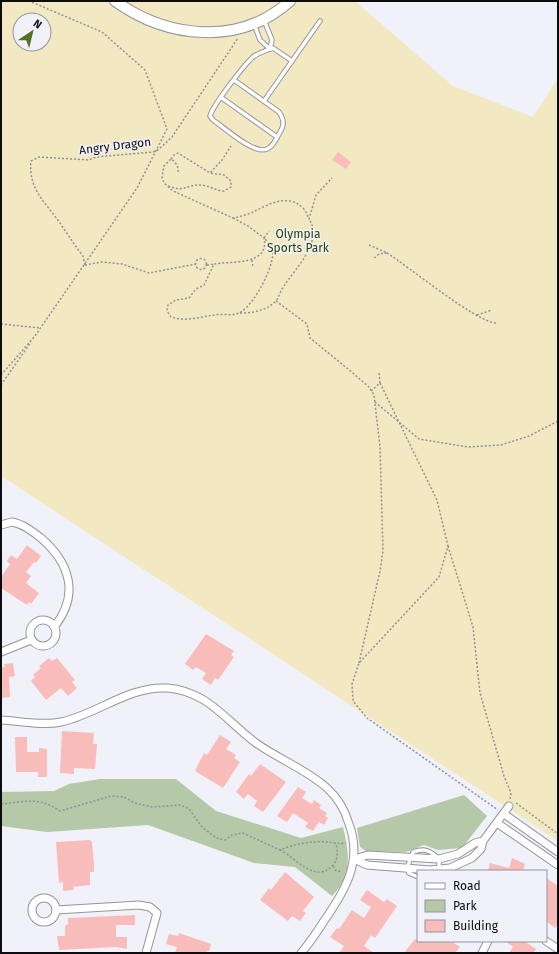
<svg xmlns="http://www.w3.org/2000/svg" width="559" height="954" font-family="'Fira Sans',sans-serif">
	<rect width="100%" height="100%" fill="#f1f1fa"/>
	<g fill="#b5c8a7">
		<path d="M100 779H176L216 811 301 838 343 827C349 853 353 875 332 896L295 867 254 863 148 825 47 832 1 826V792L54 791 69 784Z"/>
		<path d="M464 795 487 816 462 848 438 850 424 845 406 852 366 851 360 847 357 828Z"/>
	</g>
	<path fill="#f2e9c3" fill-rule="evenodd" d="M1 1H355L453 86 533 117 558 78V841L1 476ZM20 20H44V44H20Z"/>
	<g fill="#f8bdbb">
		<path d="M338 152 351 162 346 169 332 160Z"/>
		<path d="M27 545 41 556 36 563 34 562 26 572 31 576 26 583 39 593 31 604 29 602 27 605 1 588V577L10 564 7 561 11 555 17 559Z"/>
		<path d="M206 634 234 651 231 655 234 657 218 680 215 678 211 685 202 679 206 673 196 667 193 670 185 664Z"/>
		<path d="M49 658 52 661 57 658 75 680 72 682 77 688 68 696 61 688 46 700 31 681 35 677 33 675 41 668 39 666Z"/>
		<path d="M13 663 15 676 9 677 10 697 1 698V668L5 667 4 664Z"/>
		<path d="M62 731 94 733 93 744H97L95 769 74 768V774L60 773Z"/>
		<path d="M220 735 231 742 226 749 236 755 234 758 240 762 223 788 195 771 204 753 207 755Z"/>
		<path d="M15 737H27V752H39V748L47 749V777H38V772H16Z"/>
		<path d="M260 764 286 782 263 812 254 806 257 801 248 794 244 799 236 792 249 774 251 776Z"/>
		<path d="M298 787 306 792 302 798 312 804 314 800 321 805 319 808 327 813 325 816 328 818 324 825 319 822 313 831 305 827 308 823 293 813 287 822 277 816Z"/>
		<path d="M90 840 92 842 94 864V872H90V885L73 887 74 890 63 891V882L59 883 56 842Z"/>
		<path d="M512 858 525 864 523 871H488L490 863 509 868Z"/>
		<path d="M285 872 314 897 303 911 306 913 300 921 292 916 288 921 260 900 269 888 271 890Z"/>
		<path d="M546 878 558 886V924L555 928 546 921Z"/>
		<path d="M367 890 384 902 387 899 397 906 375 938 371 935 364 946 374 953H339L344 946 330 937 337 928 339 929 352 910 364 918 371 907 360 900Z"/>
		<path d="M135 915V925H116V937H127V949L116 947 59 950 57 936H65V926L68 924V918Z"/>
		<path d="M179 933 211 944 209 951H207L206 953H175L177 947 166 944 169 934 178 936Z"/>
		<path d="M415 939 418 941H451L460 947 455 953H404Z"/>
		<path d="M505 941H524L536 949 533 953H509L513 947Z"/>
	</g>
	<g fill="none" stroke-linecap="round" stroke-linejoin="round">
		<g stroke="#94949c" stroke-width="5.5">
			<g id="lane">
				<path d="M264 20 272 40 270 49"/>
				<path d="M254 24 260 40 270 49 273 48 292 61"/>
				<path d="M234 80 279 112C285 121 284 126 279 134 276 139 273 147 267 149 254 155 225 128 213 120L210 116C213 105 244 65 253 57 258 53 265 51 270 49"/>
				<path d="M222 98 277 137"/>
				<path d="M264 101 320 21"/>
				<path d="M418 877 409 873 407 868 413 852C424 848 430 850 439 859V869"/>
			</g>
		</g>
		<g stroke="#94949c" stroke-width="9">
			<g id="street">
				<path d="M1 525 12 522C23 524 32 531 41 538 70 563 80 595 54 627"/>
				<circle cx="43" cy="633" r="13"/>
				<path d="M1 652 31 640"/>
				<path d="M1 720C20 721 42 726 61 722 98 714 128 686 167 688 208 691 226 721 256 743 278 759 306 769 327 788 338 798 345 810 349 824 363 861 345 891 324 921 317 932 310 943 301 953"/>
				<path d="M504 814 558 852"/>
				<path d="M497 823 558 865"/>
				<path d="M354 859 367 865 430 870 450 868 472 858 481 849 483 841 509 806"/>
				<path d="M354 859 368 855 439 859 458 854 475 843 483 841"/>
				<circle cx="44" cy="910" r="12"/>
				<path d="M56 910 139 905 150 907 157 913 146 953"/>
				<path d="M546 941 558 949"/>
				<path d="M482 953 488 941"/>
			</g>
		</g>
		<g stroke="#94949c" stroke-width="12">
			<path id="secondary" d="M115 1C167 38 239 47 290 1"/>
		</g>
		<g stroke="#909097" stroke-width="1.5" stroke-dasharray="2 2" stroke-linecap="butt">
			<path d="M171 159 174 155 178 153 210 173 222 160 231 146"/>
			<path d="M178 172C179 167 175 161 171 159L164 166 162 177 164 183 173 191 233 218C239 217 245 215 251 213 266 206 287 192 303 208 306 211 307 215 309 219L316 195 332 178"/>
			<path d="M168 186C187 193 185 184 202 185 210 186 216 191 224 191L231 187V181L224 175 210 173"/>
			<path d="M233 218 248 226 264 238C270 266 230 261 214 264L204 285 196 289 189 298 176 300 168 305 167 311 171 317C186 322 200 317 214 315 223 313 233 317 241 312 256 302 275 265 273 248L264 238 269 231"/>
			<path d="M369 245 387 253 379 254 373 259"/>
			<path d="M387 253C408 266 476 322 496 323"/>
			<circle cx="201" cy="264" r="5.5"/>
			<path d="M252 260 253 268"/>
			<path d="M85 265 83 256C75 246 69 236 62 226 47 203 28 191 31 161L39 157 89 160 96 157 153 152 158 150 172 137 238 38"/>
			<path d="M85 265 102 262 122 264 149 273 196 264"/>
			<path d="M207 265 214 264"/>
			<path d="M276 301 307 324 310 338 348 369 369 387 374 395 380 447 383 551 380 571 359 663"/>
			<path d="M240 313C253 313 265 311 275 302 279 298 280 291 284 286 295 269 324 241 309 219"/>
			<path d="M477 315 492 310"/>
			<path d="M1 324 41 328"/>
			<path d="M1 375 35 336 137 188 167 129 145 70 102 32 29 1"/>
			<path d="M380 383 437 500 448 546 439 577 359 663 352 684 353 701 367 718 498 810"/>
			<path d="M1 385 31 342"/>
			<path d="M371 391 380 383 379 372"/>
			<path d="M375 402 419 439 468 447 501 445 529 436 558 421"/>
			<path d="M448 546 473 627 480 693 504 776 511 793 510 799"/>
			<path d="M516 803 558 834"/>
			<path d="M1 804C26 802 38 796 60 811L111 796 124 797 135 803 152 807 181 805 189 809 202 827 216 838 225 840 232 835 243 833 280 850C290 845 316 840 327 842 335 843 339 844 346 843"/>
			<path d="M280 850C295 857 314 883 331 867 338 862 338 852 336 844"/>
			<path d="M333 866 335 870 342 872"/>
		</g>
		<use href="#lane" stroke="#fff" stroke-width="3.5"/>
		<use href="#street" stroke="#fff" stroke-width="7"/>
		<use href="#secondary" stroke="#fff" stroke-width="10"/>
	</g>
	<g text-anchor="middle" stroke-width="3" stroke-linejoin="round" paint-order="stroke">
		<g font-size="12" fill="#0c0c0f" stroke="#f1f1fa">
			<text transform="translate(115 146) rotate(-7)" y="4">Angry Dragon</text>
		</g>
		<g font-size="12" fill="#264400" stroke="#f1f1fa">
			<text x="298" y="238">Olympia<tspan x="298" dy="14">Sports Park</tspan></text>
		</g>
	</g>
	<rect width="559" height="954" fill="none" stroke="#0c0c0f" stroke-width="4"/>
	<rect x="417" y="870" width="130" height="72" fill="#f1f1fa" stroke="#95959c"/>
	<rect x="425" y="883" width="20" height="6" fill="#ffffff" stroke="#95959c"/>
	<text x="453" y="890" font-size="12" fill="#0c0c0f">Road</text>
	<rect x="425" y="900" width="20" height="12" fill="#b5c8a7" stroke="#95959c"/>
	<text x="453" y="910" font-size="12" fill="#0c0c0f">Park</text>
	<rect x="425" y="920" width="20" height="12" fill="#f8bdbb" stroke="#95959c"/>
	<text x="453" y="930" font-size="12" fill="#0c0c0f">Building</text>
	<g transform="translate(32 32) rotate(35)"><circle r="19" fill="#f1f1fa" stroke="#95959c"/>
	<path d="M0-3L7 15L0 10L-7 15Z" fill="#557023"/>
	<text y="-6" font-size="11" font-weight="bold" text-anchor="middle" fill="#0c0c0f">N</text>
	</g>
</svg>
